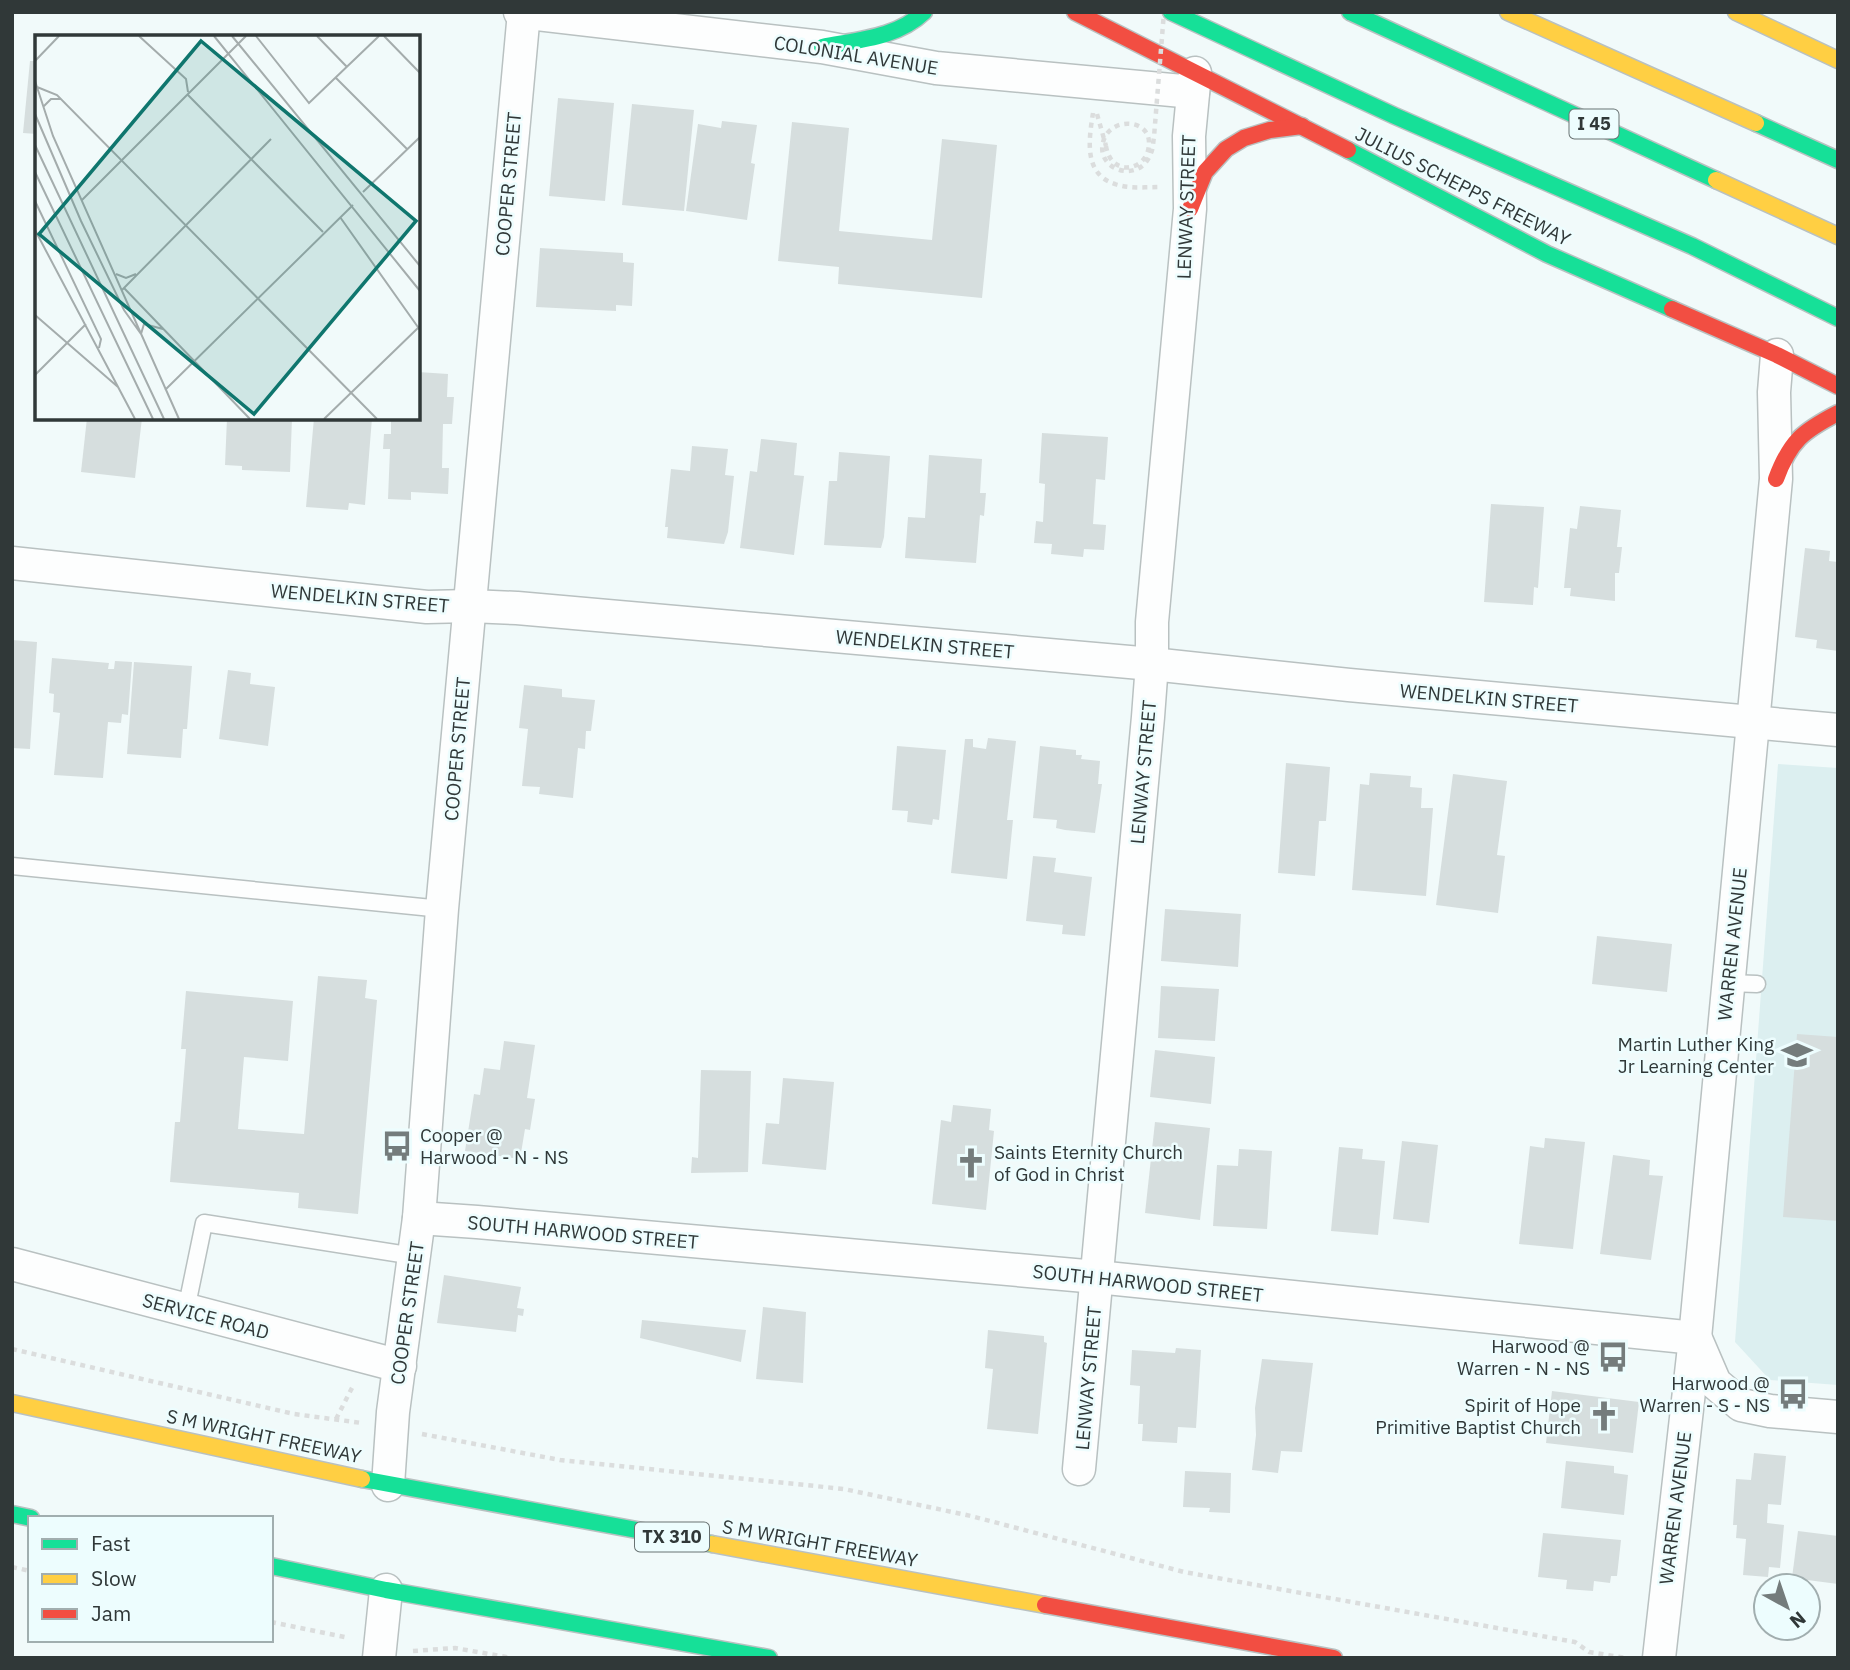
<svg xmlns="http://www.w3.org/2000/svg" width="1850" height="1670" font-family="'IBM Plex Sans',sans-serif">
	<rect width="100%" height="100%" fill="#f1fafa"/>
	<path fill="#dceff0" d="M1778 764 1838 768V1385L1770 1380 1735 1342Z"/>
	<g fill="#d6dede">
		<path d="M30 61H37V134L23 133Z"/>
		<path d="M558 98 614 103 605 201 549 196Z"/>
		<path d="M632 104 694 110 684 211 622 205Z"/>
		<path d="M722 121 757 125 751 163 755 164 747 220 686 211 698 124 721 128Z"/>
		<path d="M792 122 849 128 839 231 932 240 942 139 997 145 982 298 838 284 839 267 778 261Z"/>
		<path d="M540 248 623 253V262L634 263 632 306 616 305V311L536 307Z"/>
		<path d="M418 372 448 374 447 397H454L452 424H443L442 468H449L448 494 411 492V500L388 499 390 449H383L384 434H391V421L383 420V418H418Z"/>
		<path d="M87 418H142L135 478 81 472Z"/>
		<path d="M227 418H292L290 472 242 470V466L225 465Z"/>
		<path d="M314 418H372L365 505 349 503 348 510 306 507Z"/>
		<path d="M1042 433 1108 437 1105 480 1096 479 1093 524 1106 525 1104 550 1084 549 1083 557 1051 554 1052 544 1034 543 1036 521 1043 522 1045 484 1039 483Z"/>
		<path d="M761 439 797 443 794 475 804 476 794 555 740 548 750 471 757 472Z"/>
		<path d="M692 446 728 449 725 475 734 476 728 532 724 544 667 538 668 527H665L671 469 690 471Z"/>
		<path d="M839 452 890 456 884 537 881 548 824 545 829 481H837Z"/>
		<path d="M929 455 982 459 980 493H986L984 516 980 515 976 563 905 558 908 517 925 518Z"/>
		<path d="M1491 504 1544 507 1538 588 1534 587 1533 605 1484 602Z"/>
		<path d="M1580 506 1621 510 1617 547H1622L1619 573H1615V601L1570 596 1571 588H1564L1570 528 1577 529Z"/>
		<path d="M1805 548 1830 551 1829 561 1838 562V651L1816 648 1817 640 1795 637Z"/>
		<path d="M12 640 37 642 30 749 12 748Z"/>
		<path d="M52 658 109 663 108 669H114L115 661 132 662 128 715 122 714 121 723 108 722 103 778 54 775 60 713 53 712 54 694 49 693Z"/>
		<path d="M134 662 192 666 187 729H183L181 758 127 754Z"/>
		<path d="M228 670 251 673 250 684 275 687 268 746 219 739Z"/>
		<path d="M524 685 562 689V697L595 700 591 731H586L585 749 578 748 573 798 539 794 540 787 522 786 528 729 519 728Z"/>
		<path d="M988 738 1016 741 1007 820H1013L1007 879 951 873 965 739H973V747L986 749Z"/>
		<path d="M897 746 946 750 939 820 933 819 932 825 907 822 908 811 892 810Z"/>
		<path d="M1040 746 1076 750V755H1082L1081 759 1100 761 1098 784H1102L1095 833 1065 830 1056 828 1057 820 1033 818Z"/>
		<path d="M1286 763 1330 767 1326 821H1319L1315 876 1278 873Z"/>
		<path d="M1370 773 1411 776 1410 787 1422 788 1421 808H1433L1426 896 1352 890 1360 784 1369 785Z"/>
		<path d="M1453 774 1507 781 1497 855 1505 856 1498 913 1436 905Z"/>
		<path d="M1033 856 1056 858 1054 872 1092 877 1085 936 1062 934 1063 925 1026 921Z"/>
		<path d="M1165 909 1241 914 1238 967 1161 961Z"/>
		<path d="M1597 936 1672 944 1667 992 1592 984Z"/>
		<path d="M318 976 367 980 365 998 377 1000 358 1214 298 1208 299 1193 170 1182 175 1122H180L186 1049H181L186 991 293 1001 288 1061 244 1057 238 1129 304 1134Z"/>
		<path d="M1161 986 1219 989 1215 1041 1158 1038Z"/>
		<path d="M1797 1034 1838 1037V1221L1783 1217Z"/>
		<path d="M504 1041 535 1045 527 1098 535 1099 530 1130 525 1129 520 1159 465 1151 474 1094 480 1095 484 1068 500 1070Z"/>
		<path d="M1155 1050 1215 1057 1211 1104 1150 1097Z"/>
		<path d="M701 1070 751 1071 748 1172 691 1173 692 1157 698 1158Z"/>
		<path d="M783 1078 834 1082 826 1170 762 1164 766 1123 779 1124Z"/>
		<path d="M953 1105 991 1109 989 1130 994 1131 986 1210 932 1204 941 1120 951 1122Z"/>
		<path d="M1155 1122 1210 1128 1200 1220 1145 1213Z"/>
		<path d="M1545 1138 1585 1142 1573 1249 1519 1244 1530 1146 1544 1148Z"/>
		<path d="M1402 1141 1438 1145 1429 1223 1393 1219Z"/>
		<path d="M1339 1147 1363 1149 1362 1159 1385 1161 1378 1235 1331 1231Z"/>
		<path d="M1239 1149 1272 1151 1267 1229 1213 1226 1217 1165 1238 1166Z"/>
		<path d="M1613 1155 1650 1160 1649 1175 1663 1176 1651 1260 1600 1254Z"/>
		<path d="M444 1275 521 1287 517 1308 524 1309 523 1316 518 1315 516 1332 437 1323Z"/>
		<path d="M763 1307 806 1312 803 1383 756 1379Z"/>
		<path d="M642 1320 746 1330 741 1362 640 1338Z"/>
		<path d="M988 1330 1044 1336V1342L1047 1343 1038 1434 987 1429 993 1369 985 1368Z"/>
		<path d="M1176 1348 1201 1350 1196 1428 1178 1427 1177 1443 1142 1441 1143 1424H1138L1140 1386 1130 1385 1132 1350 1175 1353Z"/>
		<path d="M1262 1359 1313 1363 1302 1452 1281 1451 1278 1473 1252 1470 1256 1435 1255 1408Z"/>
		<path d="M1552 1391 1639 1402 1633 1453 1546 1443Z"/>
		<path d="M1754 1453 1786 1456 1781 1505 1768 1504 1767 1523 1784 1525 1780 1568 1769 1567 1768 1577 1743 1575 1746 1539 1736 1538 1737 1525H1733L1736 1479 1751 1480Z"/>
		<path d="M1566 1461 1614 1466V1473L1628 1475 1624 1515 1561 1508Z"/>
		<path d="M1185 1471 1231 1473 1230 1513 1209 1512 1210 1508 1183 1507Z"/>
		<path d="M1798 1531 1838 1536V1584L1792 1578Z"/>
		<path d="M1543 1533 1621 1540 1617 1576H1611L1610 1583 1594 1581 1593 1591 1566 1589 1567 1580 1538 1577Z"/>
	</g>
	<g fill="none" stroke-linecap="round" stroke-linejoin="round">
		<g stroke="#b9c1c1" stroke-width="19">
			<g id="lane">
				<path d="M12 866 442 909"/>
				<path d="M1728 983 1757 984"/>
				<path d="M186 1310 204 1223 414 1256"/>
			</g>
		</g>
		<g stroke="#b9c1c1" stroke-width="35">
			<g id="street">
				<path d="M520 12 822 47 936 68 1193 92"/>
				<path d="M12 563 427 607 470 606 517 608 1152 664 1349 685 1838 730"/>
				<path d="M419 1218 477 1222 1097 1277 1695 1338"/>
				<path d="M12 1264 400 1366"/>
				<path d="M1696 1339 1715 1383 1741 1405 1770 1411 1838 1417"/>
				<path d="M1079 1469 1148 717 1152 664V622L1190 209 1189 136 1195 73"/>
				<path d="M388 1485 393 1412 419 1218 442 909 524 12"/>
				<path d="M379 1658 386 1590"/>
				<path d="M1659 1658 1695 1338 1776 479 1774 392 1777 355"/>
			</g>
		</g>
		<g stroke="#b9c1c1" stroke-width="19">
			<g id="fast">
				<path d="M1171 12 1395 116 1692 246 1838 318"/>
				<path d="M1350 12 1716 180"/>
				<path d="M822 47C857 40 897 38 924 12"/>
				<path d="M1756 123 1838 160"/>
				<path d="M1348 150 1547 254 1672 309"/>
				<path d="M362 1479 712 1544"/>
				<path d="M12 1514 31 1518"/>
				<path d="M271 1566 386 1590 769 1658"/>
			</g>
		</g>
		<g stroke="#b9c1c1" stroke-width="19">
			<g id="slow">
				<path d="M1508 12 1756 123"/>
				<path d="M1736 12 1838 60"/>
				<path d="M1716 180 1838 236"/>
				<path d="M12 1403 362 1479"/>
				<path d="M712 1544 1045 1605"/>
			</g>
		</g>
		<g stroke="#b9c1c1" stroke-width="19">
			<g id="jam">
				<path d="M1075 12 1348 150"/>
				<path d="M1190 209 1205 172 1226 149 1244 138 1270 130 1302 126"/>
				<path d="M1672 309 1777 355 1838 386"/>
				<path d="M1776 479C1790 441 1803 431 1838 413"/>
				<path d="M1045 1605 1334 1658"/>
			</g>
		</g>
		<g stroke="#dbdddd" stroke-width="4.5" stroke-dasharray="5 5" stroke-linecap="butt">
			<path d="M1093 113C1089 139 1083 174 1115 184 1129 189 1145 187 1160 187"/>
			<path d="M1097 114 1106 146"/>
			<path d="M12 1349 294 1414 362 1423"/>
			<path d="M336 1419 353 1386"/>
			<path d="M422 1434 560 1460 844 1489 971 1516 1184 1572 1575 1642 1589 1652 1626 1658"/>
			<path d="M12 1567 30 1571"/>
			<path d="M271 1622 349 1638"/>
			<path d="M413 1651 455 1648 512 1658"/>
		</g>
		<use href="#lane" stroke="#fdfefe" stroke-width="16"/>
		<use href="#street" stroke="#fdfefe" stroke-width="32"/>
		<use href="#fast" stroke="#16e098" stroke-width="16"/>
		<use href="#slow" stroke="#ffcf43" stroke-width="16"/>
		<use href="#jam" stroke="#f24e42" stroke-width="16"/>
		<path stroke="#dbdddd" stroke-width="4.5" stroke-dasharray="5 5" stroke-linecap="butt" d="M1106 146C1111 179 1150 171 1149 142 1148 119 1114 118 1105 137 1090 168 1139 187 1151 153 1153 149 1153 143 1154 137L1164 12"/>
	</g>
	<defs>
		<g id="school-bare" transform="scale(2.415)"><path d="M0-5L7-2L0 1L-7-2ZM-4 1L0 2.5L4 1V4Q0 6-4 4Z" fill="#747c7c" stroke="#edfdfe" stroke-width="2.5" paint-order="stroke"/></g>
		<g id="bus-bare" transform="scale(2.415)"><path d="M-5-6H5V4H4V6H2V4H-2V6H-4V4H-5ZM-3.5-4V0h7V-4ZM-3.5 1.2v1.5H-2V1.2ZM2 1.2v1.5H3.5V1.2Z" fill="#747c7c" stroke="#edfdfe" stroke-width="2.5" paint-order="stroke"/></g>
		<g id="church-bare" transform="scale(2.415)"><path d="M-1.2-6h2.4v3.5h3.3v2.4h-3.3V6h-2.4V-.1h-3.3v-2.4h3.3Z" fill="#747c7c" stroke="#edfdfe" stroke-width="2.5" paint-order="stroke"/></g>
	</defs>
	<g fill-rule="evenodd">
		<use href="#school-bare" x="1797" y="1055"/>
		<use href="#bus-bare" x="397" y="1146"/>
		<use href="#church-bare" x="971" y="1163"/>
		<use href="#bus-bare" x="1613" y="1357"/>
		<use href="#bus-bare" x="1793" y="1394"/>
		<use href="#church-bare" x="1604" y="1416"/>
	</g>
	<g text-anchor="middle" stroke-width="5" stroke-linejoin="round" paint-order="stroke">
		<g fill="#edfdfe" stroke="#697373" stroke-width="2">
			<rect x="1569.5" y="109.5" width="49" height="29" rx="5"/>
			<rect x="635" y="1522.5" width="74" height="29" rx="5"/>
		</g>
		<g font-size="18" font-weight="bold" fill="#303838">
			<text x="1594" y="130">I 45</text>
			<text x="672" y="1543">TX 310</text>
		</g>
		<g font-size="19" fill="#303838" stroke="#edfdfe">
			<text transform="translate(856 55) rotate(9)" y="7">COLONIAL AVENUE</text>
			<text transform="translate(508 184) rotate(-85)" y="7">COOPER STREET</text>
			<text transform="translate(1463 186) rotate(27)" y="7">JULIUS SCHEPPS FREEWAY</text>
			<text transform="translate(1186 207) rotate(-88)" y="7">LENWAY STREET</text>
			<text transform="translate(360 598) rotate(5)" y="7">WENDELKIN STREET</text>
			<text transform="translate(925 644) rotate(5)" y="7">WENDELKIN STREET</text>
			<text transform="translate(1489 698) rotate(5)" y="7">WENDELKIN STREET</text>
			<text transform="translate(457 749) rotate(-85)" y="7">COOPER STREET</text>
			<text transform="translate(1143 772) rotate(-85)" y="7">LENWAY STREET</text>
			<text transform="translate(1732 944) rotate(-84)" y="7">WARREN AVENUE</text>
			<text transform="translate(583 1232) rotate(5)" y="7">SOUTH HARWOOD STREET</text>
			<text transform="translate(1148 1283) rotate(6)" y="7">SOUTH HARWOOD STREET</text>
			<text transform="translate(407 1313) rotate(-82)" y="7">COOPER STREET</text>
			<text transform="translate(206 1316) rotate(15)" y="7">SERVICE ROAD</text>
			<text transform="translate(1088 1378) rotate(-85)" y="7">LENWAY STREET</text>
			<text transform="translate(264 1436) rotate(12)" y="7">S M WRIGHT FREEWAY</text>
			<text transform="translate(1675 1508) rotate(-83)" y="7">WARREN AVENUE</text>
			<text transform="translate(820 1543) rotate(10)" y="7">S M WRIGHT FREEWAY</text>
		</g>
		<g font-size="19" fill="#303838" stroke="#edfdfe" text-anchor="end">
			<text x="1774" y="1051">Martin Luther King<tspan x="1774" dy="22">Jr Learning Center</tspan></text>
			<text x="420" y="1142" text-anchor="start">Cooper @<tspan x="420" dy="22">Harwood - N - NS</tspan></text>
			<text x="994" y="1159" text-anchor="start">Saints Eternity Church<tspan x="994" dy="22">of God in Christ</tspan></text>
			<text x="1590" y="1353">Harwood @<tspan x="1590" dy="22">Warren - N - NS</tspan></text>
			<text x="1770" y="1390">Harwood @<tspan x="1770" dy="22">Warren - S - NS</tspan></text>
			<text x="1581" y="1412">Spirit of Hope<tspan x="1581" dy="22">Primitive Baptist Church</tspan></text>
		</g>
	</g>
	<g transform="translate(35 35)">
		<rect width="385" height="385" fill="#f1fafa"/>
		<path fill="none" stroke="#a4acac" stroke-width="2" d="M104 1 151 44 153 57M179 1 385 256M197 1 385 231M221 1 274 68 344 1M282 1 312 32M349 1 385 38M0 26 24 1M301 43 372 114M0 46 18 101 144 384M2 52 22 60 342 384M152 59 288 197M8 72 16 64H26M0 79 46 186 89 275 106 299M0 110 129 384M0 137 118 384M328 157 385 102M47 165 211 1M0 166 66 304 64 313M305 182 385 295M0 195 100 384M81 239 91 243 101 239M89 253 215 384M87 255 236 104M0 280 83 352M106 299 109 289 128 294M0 340 51 289M130 355 318 170M289 384 385 291"/>
		<path fill="#0f766e" fill-opacity="0.15" stroke="#0f766e" stroke-width="3.5" d="M166 6 381 186 219 379 4 199Z"/>
		<rect width="385" height="385" fill="none" stroke="#303838" stroke-width="3.5"/>
	</g>
	<rect width="1850" height="1670" fill="none" stroke="#303838" stroke-width="28"/>
	<rect x="28" y="1516" width="245" height="126" fill="#edfdfe" stroke="#a1aeaf" stroke-width="2"/>
	<rect x="42" y="1539" width="35" height="10" fill="#16e098" stroke="#a1aeaf" stroke-width="2"/>
	<text x="91" y="1551" font-size="21" fill="#303838">Fast</text>
	<rect x="42" y="1574" width="35" height="10" fill="#ffcf43" stroke="#a1aeaf" stroke-width="2"/>
	<text x="91" y="1586" font-size="21" fill="#303838">Slow</text>
	<rect x="42" y="1609" width="35" height="10" fill="#f24e42" stroke="#a1aeaf" stroke-width="2"/>
	<text x="91" y="1621" font-size="21" fill="#303838">Jam</text>
	<g transform="translate(1787 1607) rotate(140)"><circle r="33" fill="#edfdfe" stroke="#a1aeaf" stroke-width="2"/>
	<path d="M0-5L12 26L0 18L-12 26Z" fill="#747c7c"/>
	<text y="-10" font-size="19" font-weight="bold" text-anchor="middle" fill="#303838">N</text>
	</g>
</svg>
